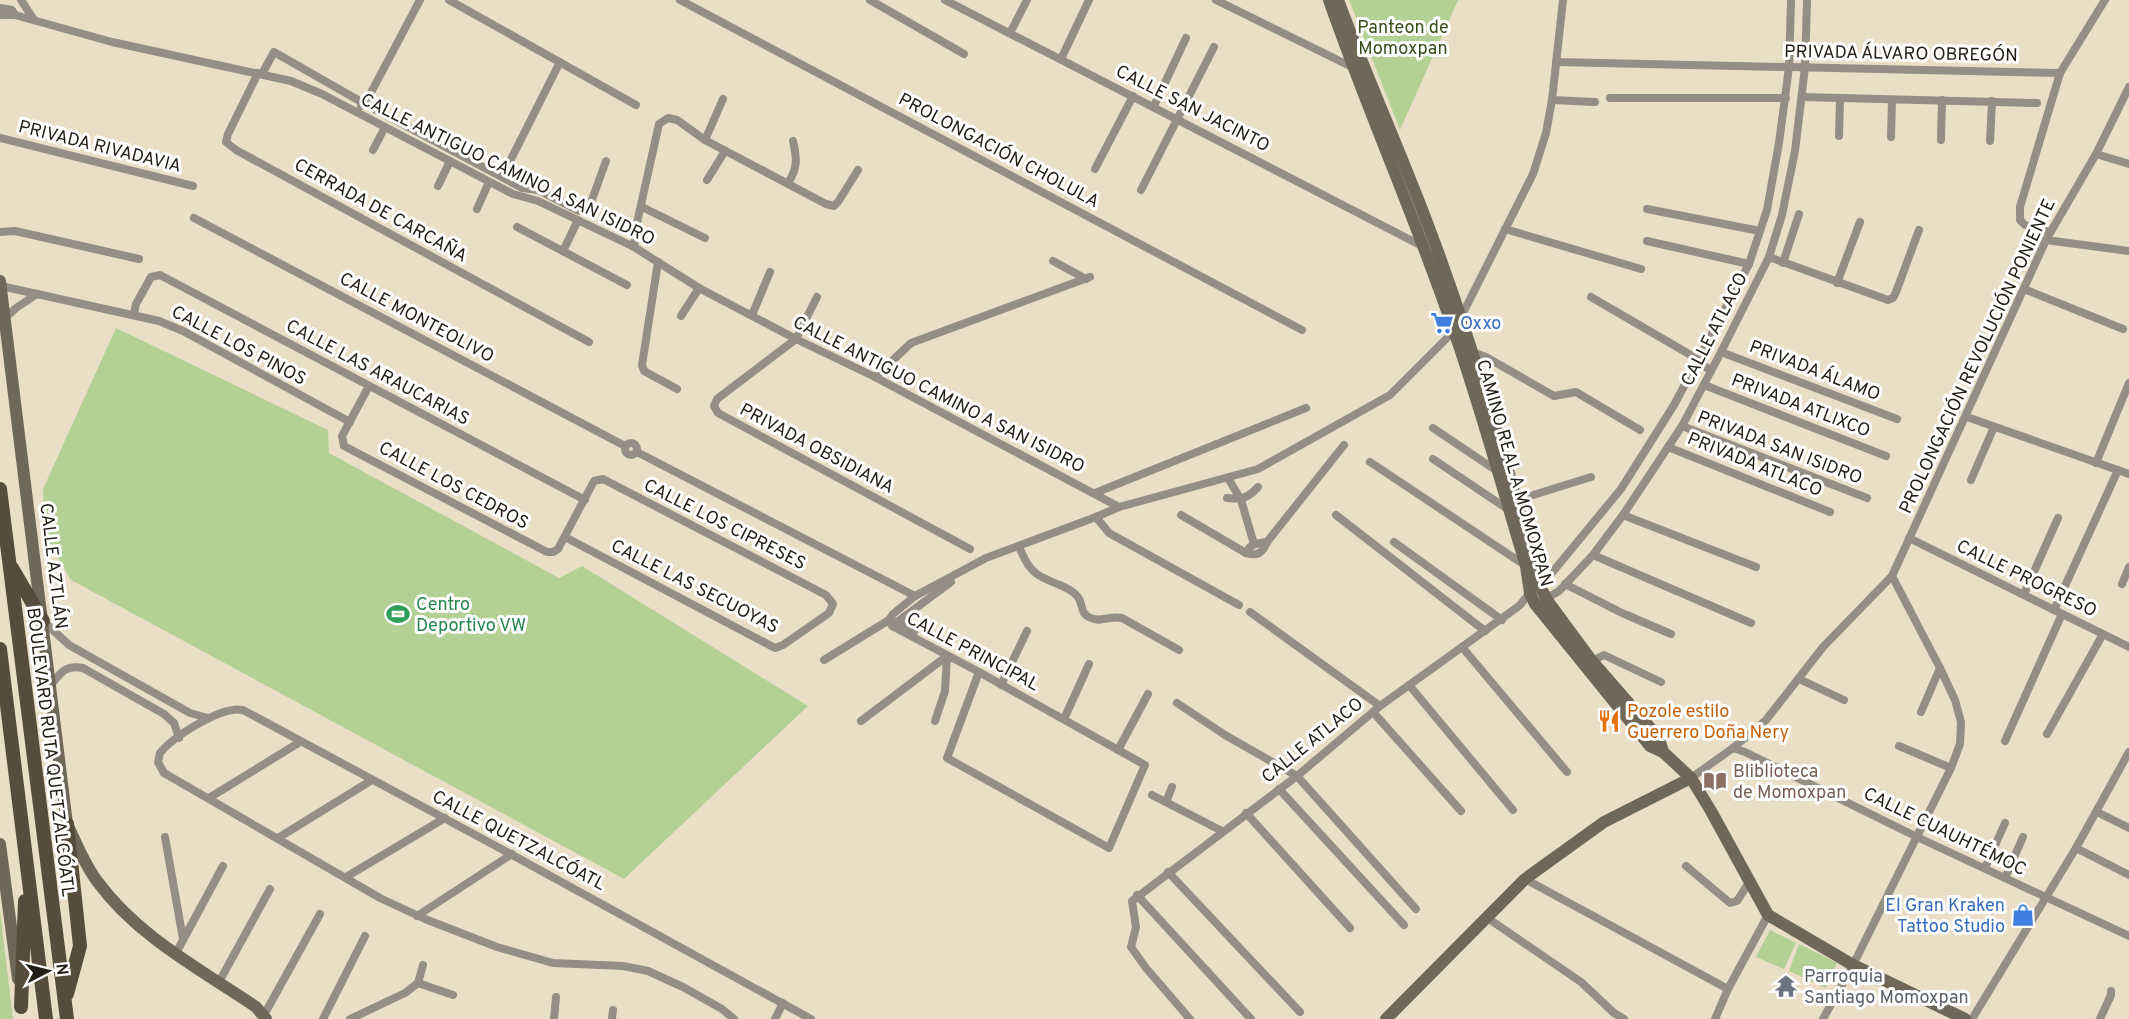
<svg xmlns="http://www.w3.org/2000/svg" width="2129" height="1019" font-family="Overpass,sans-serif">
	<rect width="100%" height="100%" fill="#eadfc6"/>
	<g fill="#b3d195">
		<path d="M1349 0H1458L1400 130Z"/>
		<path d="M116 328 328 430 329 453 559 578 582 566 808 706 624 879 71 580 45 536 43 489Z"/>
		<path d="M0 910 13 1019H0Z"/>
		<path d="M1770 930 1796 943 1784 969 1756 957Z"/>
		<path d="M1799 944 1837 963 1826 988 1789 971Z"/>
	</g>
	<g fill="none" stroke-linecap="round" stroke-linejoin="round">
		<g stroke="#948e84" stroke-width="8">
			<path d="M21 0 34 20"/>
			<path d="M449 0 636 105"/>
			<path d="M680 0 1302 330"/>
			<path d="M870 0 964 54"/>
			<path d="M945 0 1424 247"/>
			<path d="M1216 0 1352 67 1356 66"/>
			<path d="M0 8 12 10 15 15"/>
			<path d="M0 15H15L112 42 291 81 322 94 513 194 538 201 634 247 699 288 796 339 875 377 1119 507"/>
			<path d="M1010 33 1027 0"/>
			<path d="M1061 59 1089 0"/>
			<path d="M1556 62 2060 73"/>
			<path d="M258 73 228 134 226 142 236 150 589 342"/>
			<path d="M262 74 274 52 365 104 522 188 538 190 579 211 589 208 606 161"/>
			<path d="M1802 97 2037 103"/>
			<path d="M1610 98H1786"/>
			<path d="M1552 100 1595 102"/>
			<path d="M361 106 365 104 420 0"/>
			<path d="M1154 106 1186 38"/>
			<path d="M1839 136 1840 99"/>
			<path d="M1891 137 1892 100"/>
			<path d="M0 138 193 186"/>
			<path d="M705 140 723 99"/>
			<path d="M1941 140 1942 100"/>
			<path d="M1990 141 1992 101"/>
			<path d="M373 150 385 127"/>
			<path d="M2096 154 2129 164"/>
			<path d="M1095 169 1133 96"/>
			<path d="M502 177 560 62"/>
			<path d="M707 180 725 151"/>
			<path d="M788 183C798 168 797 158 793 141"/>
			<path d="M438 186 450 161"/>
			<path d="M1141 190 1214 47"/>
			<path d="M642 207 705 238"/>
			<path d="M477 209 489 182"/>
			<path d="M1647 209 1760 231"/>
			<path d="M194 218 625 446"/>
			<path d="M517 227 627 285"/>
			<path d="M1505 229 1641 269"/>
			<path d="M0 232 15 231 139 259"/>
			<path d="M2050 232 2025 225 2020 220V207L2060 73 2105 0"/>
			<path d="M2046 240 2129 251"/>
			<path d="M1647 241 1749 264"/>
			<path d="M634 247 636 227 659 124 668 118 677 120 705 140 826 204 834 206 838 202 858 170"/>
			<path d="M563 251 578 220"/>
			<path d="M1769 257 1888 300 1893 298 1896 292 1919 230"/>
			<path d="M1053 261 1086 279"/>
			<path d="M658 262 642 365 644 371 677 389"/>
			<path d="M1783 263 1799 214"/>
			<path d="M1837 283 1860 222"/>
			<path d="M1 286 159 321 183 331 350 422"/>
			<path d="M2024 289 2123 329"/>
			<path d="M817 297 796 339 717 399 714 406 718 413 970 549"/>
			<path d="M1591 297 1689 354 1711 371"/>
			<path d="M134 314 136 304 151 277 160 275 585 500"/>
			<path d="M752 315 770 272"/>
			<path d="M681 316 699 288"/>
			<path d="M5 318 16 308 37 294"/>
			<path d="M1473 352 1486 357 1554 396 1576 392 1640 430"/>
			<path d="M1721 352 1897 419"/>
			<path d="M875 377 911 343 1090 277"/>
			<path d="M1704 385 1886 456"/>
			<path d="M369 386 342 436 344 446 547 552H553L558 549 594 481 603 479 826 595 833 604 829 613 783 645 775 648 565 537"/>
			<path d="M1967 417 2129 474"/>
			<path d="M1682 426 1867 498"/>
			<path d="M1433 428 1497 471"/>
			<circle cx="631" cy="449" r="6"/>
			<path d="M1668 447 1830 512"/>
			<path d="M637 452 915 596"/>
			<path d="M1433 459 1509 510"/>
			<path d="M1370 462 1526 566"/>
			<path d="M2096 463 2129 383"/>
			<path d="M1228 478 1241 500 1254 544"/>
			<path d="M1971 480 1994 427"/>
			<path d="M1095 493 1306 408"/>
			<path d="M1227 498C1242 500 1248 498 1258 487"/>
			<path d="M1517 500 1591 477"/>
			<path d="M1181 515 1246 553"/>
			<path d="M1336 515 1485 631"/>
			<path d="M1623 515 1756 567"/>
			<path d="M1096 517 1109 533 1239 605"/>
			<path d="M1909 538 2129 647"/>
			<path d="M1267 542 1344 445"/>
			<path d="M1267 542C1263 552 1258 557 1246 553 1250 544 1257 543 1267 542Z"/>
			<path d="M1394 542 1502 620"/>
			<path d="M1019 547C1024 558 1029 570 1040 576 1051 583 1069 586 1077 596 1084 603 1079 614 1091 618 1101 623 1109 615 1122 618L1179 650"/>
			<path d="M1593 555 1751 623"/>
			<path d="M1565 584 1622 613 1671 634"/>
			<path d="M2122 584 2129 567"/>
			<path d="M2024 594 2058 518"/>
			<path d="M1542 601 1559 591 1593 555 1623 515 1668 447 1682 426 1721 352 1769 257 1782 215 1795 151 1805 67 1807 0"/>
			<path d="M2054 610 2118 470"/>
			<path d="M1250 612 1380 706"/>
			<path d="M889 620 892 626 979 672 1145 765 1109 848 947 758 979 672"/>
			<path d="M43 621 69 645 190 713 208 718"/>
			<path d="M914 632 897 622 951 582"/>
			<path d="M1462 647 1567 772"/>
			<path d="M824 660 889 620 893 614 915 596 986 558 1096 517 1119 507 1258 469 1390 395 1454 331 1533 174 1546 133 1552 100 1563 0"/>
			<path d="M1592 661 1604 655 1661 682"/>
			<path d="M1799 679 1844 700"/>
			<path d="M1001 685 1027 631"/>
			<path d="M1409 685 1513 810"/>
			<path d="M50 686C60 674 65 664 83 668L164 714 174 723 179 738"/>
			<path d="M1177 703 1225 735 1297 776 1416 909"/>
			<path d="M1373 712 1461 811"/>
			<path d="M1921 712 1940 668"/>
			<path d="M1064 719 1089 664"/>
			<path d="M861 721 947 656 937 664"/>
			<path d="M935 721 945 691 947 656"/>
			<path d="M2047 734 2103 634"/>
			<path d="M2005 741 2062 614"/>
			<path d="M1899 746 1951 768"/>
			<path d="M1733 748 1745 752 1917 837 2129 936"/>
			<path d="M1118 750 1148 694"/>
			<path d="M1691 778 1733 748 1766 720 1823 647 1892 576 2046 240 2096 154 2129 87"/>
			<path d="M1279 789 1404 925"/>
			<path d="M1152 795 1222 831"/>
			<path d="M209 798 300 742"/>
			<path d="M1166 802 1172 787"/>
			<path d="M2097 812 2129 828"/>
			<path d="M1246 813 1350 928"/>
			<path d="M165 837 183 939"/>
			<path d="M278 838 372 780"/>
			<path d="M2076 848 2129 875"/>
			<path d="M1686 866 1730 903 1737 901 1750 881"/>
			<path d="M1985 868 2005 823"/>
			<path d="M1168 872 1300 1012"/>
			<path d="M346 877 445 818"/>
			<path d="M2005 878 2023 837"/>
			<path d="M1525 879 1728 989"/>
			<path d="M1137 895 1251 1019"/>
			<path d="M417 916 512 854"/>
			<path d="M1486 917 1581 982 1614 1013 1624 1019"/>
			<path d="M175 955 223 866"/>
			<path d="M219 982 270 889"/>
			<path d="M418 983 453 995"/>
			<path d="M264 1015 320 914"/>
			<path d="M323 1019 365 936"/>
			<path d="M350 1019 405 993 418 983 423 965"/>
			<path d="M554 1019 556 997"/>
			<path d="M612 1019 613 1010"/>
			<path d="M734 1019 722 1009 683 987 648 971 623 966 553 963 497 947 425 919 380 898 164 773 158 762 160 753C173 737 222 705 243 710L494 845 811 1019"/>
			<path d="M775 1019 783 1003"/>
			<path d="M1190 1019 1146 968 1131 947 1136 927 1132 901 1297 776 1380 706 1519 606 1530 593 1546 580 1621 489 1674 405 1749 264 1767 210 1779 143 1789 67 1791 0"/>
			<path d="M1715 1019 1728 989 1768 915"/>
			<path d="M1823 1019 1853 965 1951 768 1960 744 1961 722 1955 700 1940 668 1892 576"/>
			<path d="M1972 1019 2076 848 2129 752"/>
			<path d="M2100 1019 2111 995V991"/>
		</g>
		<g stroke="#6f6859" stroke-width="12">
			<path d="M1329 0C1368 112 1416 219 1454 331 1481 408 1502 487 1526 566L1530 593 1535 604 1650 746 1663 752 1691 778 1711 811 1768 915 1853 965 1965 1019"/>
			<path d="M1338 0C1367 78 1402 155 1431 233 1474 348 1508 467 1540 586L1547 600 1592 661 1659 738 1663 752"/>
			<path d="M0 281 67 824C76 842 84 864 97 881 138 937 200 969 256 1007L266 1019"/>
			<path d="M0 844 18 979"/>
			<path d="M1386 1019 1525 879 1604 822 1691 778"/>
		</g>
		<g stroke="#554c3b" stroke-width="14">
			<path d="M0 489 67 1019"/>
			<path d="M12 568 43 621"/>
			<path d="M0 649 46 1019"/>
			<path d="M67 824 80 946 67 994"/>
			<path d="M21 1007 25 901"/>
		</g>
	</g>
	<defs>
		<g id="supermarket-bare" transform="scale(1.8)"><path d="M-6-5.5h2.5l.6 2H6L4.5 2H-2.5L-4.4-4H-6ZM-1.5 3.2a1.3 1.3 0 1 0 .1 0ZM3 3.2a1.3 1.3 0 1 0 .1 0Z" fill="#3f7fe0" stroke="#fff" stroke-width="2.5" paint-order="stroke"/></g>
		<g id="stadium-bare" transform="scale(1.8)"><path d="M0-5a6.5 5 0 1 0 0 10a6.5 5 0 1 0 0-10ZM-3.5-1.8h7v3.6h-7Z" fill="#2e9e5b" stroke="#fff" stroke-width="2.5" paint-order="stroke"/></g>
		<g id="restaurant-bare" transform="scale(1.8)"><path d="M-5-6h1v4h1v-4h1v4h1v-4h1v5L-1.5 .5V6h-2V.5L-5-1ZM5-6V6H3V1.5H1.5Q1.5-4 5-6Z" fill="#e8710a" stroke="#fff" stroke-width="2.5" paint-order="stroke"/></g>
		<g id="library-bare" transform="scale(1.8)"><path d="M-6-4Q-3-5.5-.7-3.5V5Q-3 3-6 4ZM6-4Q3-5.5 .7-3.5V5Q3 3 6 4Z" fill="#8d6e63" stroke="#fff" stroke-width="2.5" paint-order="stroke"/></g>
		<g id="shop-bare" transform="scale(1.8)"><path d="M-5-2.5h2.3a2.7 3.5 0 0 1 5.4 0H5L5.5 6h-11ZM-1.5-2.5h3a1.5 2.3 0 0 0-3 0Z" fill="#3f7fe0" stroke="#fff" stroke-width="2.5" paint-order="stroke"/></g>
		<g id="temple-bare" transform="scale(1.8)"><path d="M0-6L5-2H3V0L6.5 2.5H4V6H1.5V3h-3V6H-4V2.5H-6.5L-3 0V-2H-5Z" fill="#6b7280" stroke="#fff" stroke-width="2.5" paint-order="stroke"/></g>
	</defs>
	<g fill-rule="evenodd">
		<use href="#supermarket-bare" x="1442" y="323"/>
		<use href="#stadium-bare" x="398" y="614"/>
		<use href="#restaurant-bare" x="1609" y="721"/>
		<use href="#library-bare" x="1715" y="781"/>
		<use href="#shop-bare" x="2023" y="915"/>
		<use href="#temple-bare" x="1786" y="986"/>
	</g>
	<g text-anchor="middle" stroke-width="6" stroke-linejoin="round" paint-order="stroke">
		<g font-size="18" fill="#37501a" stroke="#fff">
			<text x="1403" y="33">Panteon de<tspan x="1403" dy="21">Momoxpan</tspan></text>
		</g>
		<g font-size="18" fill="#221e15" stroke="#fff">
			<text transform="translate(1901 53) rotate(1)" y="6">PRIVADA ÁLVARO OBREGÓN</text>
			<text transform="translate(1193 108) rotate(27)" y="6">CALLE SAN JACINTO</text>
			<text transform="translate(100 146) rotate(14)" y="6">PRIVADA RIVADAVIA</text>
			<text transform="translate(999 150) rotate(28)" y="6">PROLONGACIÓN CHOLULA</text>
			<text transform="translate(508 169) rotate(26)" y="6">CALLE ANTIGUO CAMINO A SAN ISIDRO</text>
			<text transform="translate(381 210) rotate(29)" y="6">CERRADA DE CARCAÑA</text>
			<text transform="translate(417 317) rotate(28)" y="6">CALLE MONTEOLIVO</text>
			<text transform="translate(1714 329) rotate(-63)" y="6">CALLE ATLACO</text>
			<text transform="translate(239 345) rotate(28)" y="6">CALLE LOS PINOS</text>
			<text transform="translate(1977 356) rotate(-65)" y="6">PROLONGACIÓN REVOLUCIÓN PONIENTE</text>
			<text transform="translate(1815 370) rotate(21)" y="6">PRIVADA ÁLAMO</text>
			<text transform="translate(378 372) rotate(28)" y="6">CALLE LAS ARAUCARIAS</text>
			<text transform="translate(939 394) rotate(27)" y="6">CALLE ANTIGUO CAMINO A SAN ISIDRO</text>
			<text transform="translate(1801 405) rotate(21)" y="6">PRIVADA ATLIXCO</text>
			<text transform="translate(1780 447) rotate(21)" y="6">PRIVADA SAN ISIDRO</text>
			<text transform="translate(817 448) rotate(28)" y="6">PRIVADA OBSIDIANA</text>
			<text transform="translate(1755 464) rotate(22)" y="6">PRIVADA ATLACO</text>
			<text transform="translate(1515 473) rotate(74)" y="6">CAMINO REAL A MOMOXPAN</text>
			<text transform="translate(454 485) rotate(28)" y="6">CALLE LOS CEDROS</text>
			<text transform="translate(725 524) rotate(27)" y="6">CALLE LOS CIPRESES</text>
			<text transform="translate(54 566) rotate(83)" y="6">CALLE AZTLÁN</text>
			<text transform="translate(2027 578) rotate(26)" y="6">CALLE PROGRESO</text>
			<text transform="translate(695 586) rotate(27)" y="6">CALLE LAS SECUOYAS</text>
			<text transform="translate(973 651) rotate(28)" y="6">CALLE PRINCIPAL</text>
			<text transform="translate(1312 740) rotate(-39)" y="6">CALLE ATLACO</text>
			<text transform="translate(51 752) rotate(83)" y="6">BOULEVARD RUTA QUETZALCÓATL</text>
			<text transform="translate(1945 831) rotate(26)" y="6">CALLE CUAUHTÉMOC</text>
			<text transform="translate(519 840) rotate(28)" y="6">CALLE QUETZALCÓATL</text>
		</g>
		<g font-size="18" fill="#366cbe" stroke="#fff" text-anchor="start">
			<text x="1460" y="329">Oxxo</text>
			<text x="2005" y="911" text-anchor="end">El Gran Kraken<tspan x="2005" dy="21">Tattoo Studio</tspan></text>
		</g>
		<g font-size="18" fill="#27864d" stroke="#fff" text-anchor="start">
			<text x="416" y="610">Centro<tspan x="416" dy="21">Deportivo VW</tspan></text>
		</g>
		<g font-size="18" fill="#c56008" stroke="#fff" text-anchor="start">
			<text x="1627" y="717">Pozole estilo<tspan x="1627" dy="21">Guerrero Doña Nery</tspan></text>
		</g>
		<g font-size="18" fill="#785e54" stroke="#fff" text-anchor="start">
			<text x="1733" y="777">Bliblioteca<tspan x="1733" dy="21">de Momoxpan</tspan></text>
		</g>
		<g font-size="18" fill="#5b616d" stroke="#fff" text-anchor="start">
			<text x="1804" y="982">Parroquia<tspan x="1804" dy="21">Santiago Momoxpan</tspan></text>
		</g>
	</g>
	<g transform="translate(48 971) rotate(83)" stroke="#ffffff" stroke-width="4.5" paint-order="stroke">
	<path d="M0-4.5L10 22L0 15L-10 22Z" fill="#221e15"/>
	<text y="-9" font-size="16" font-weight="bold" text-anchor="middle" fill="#221e15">N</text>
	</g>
</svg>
